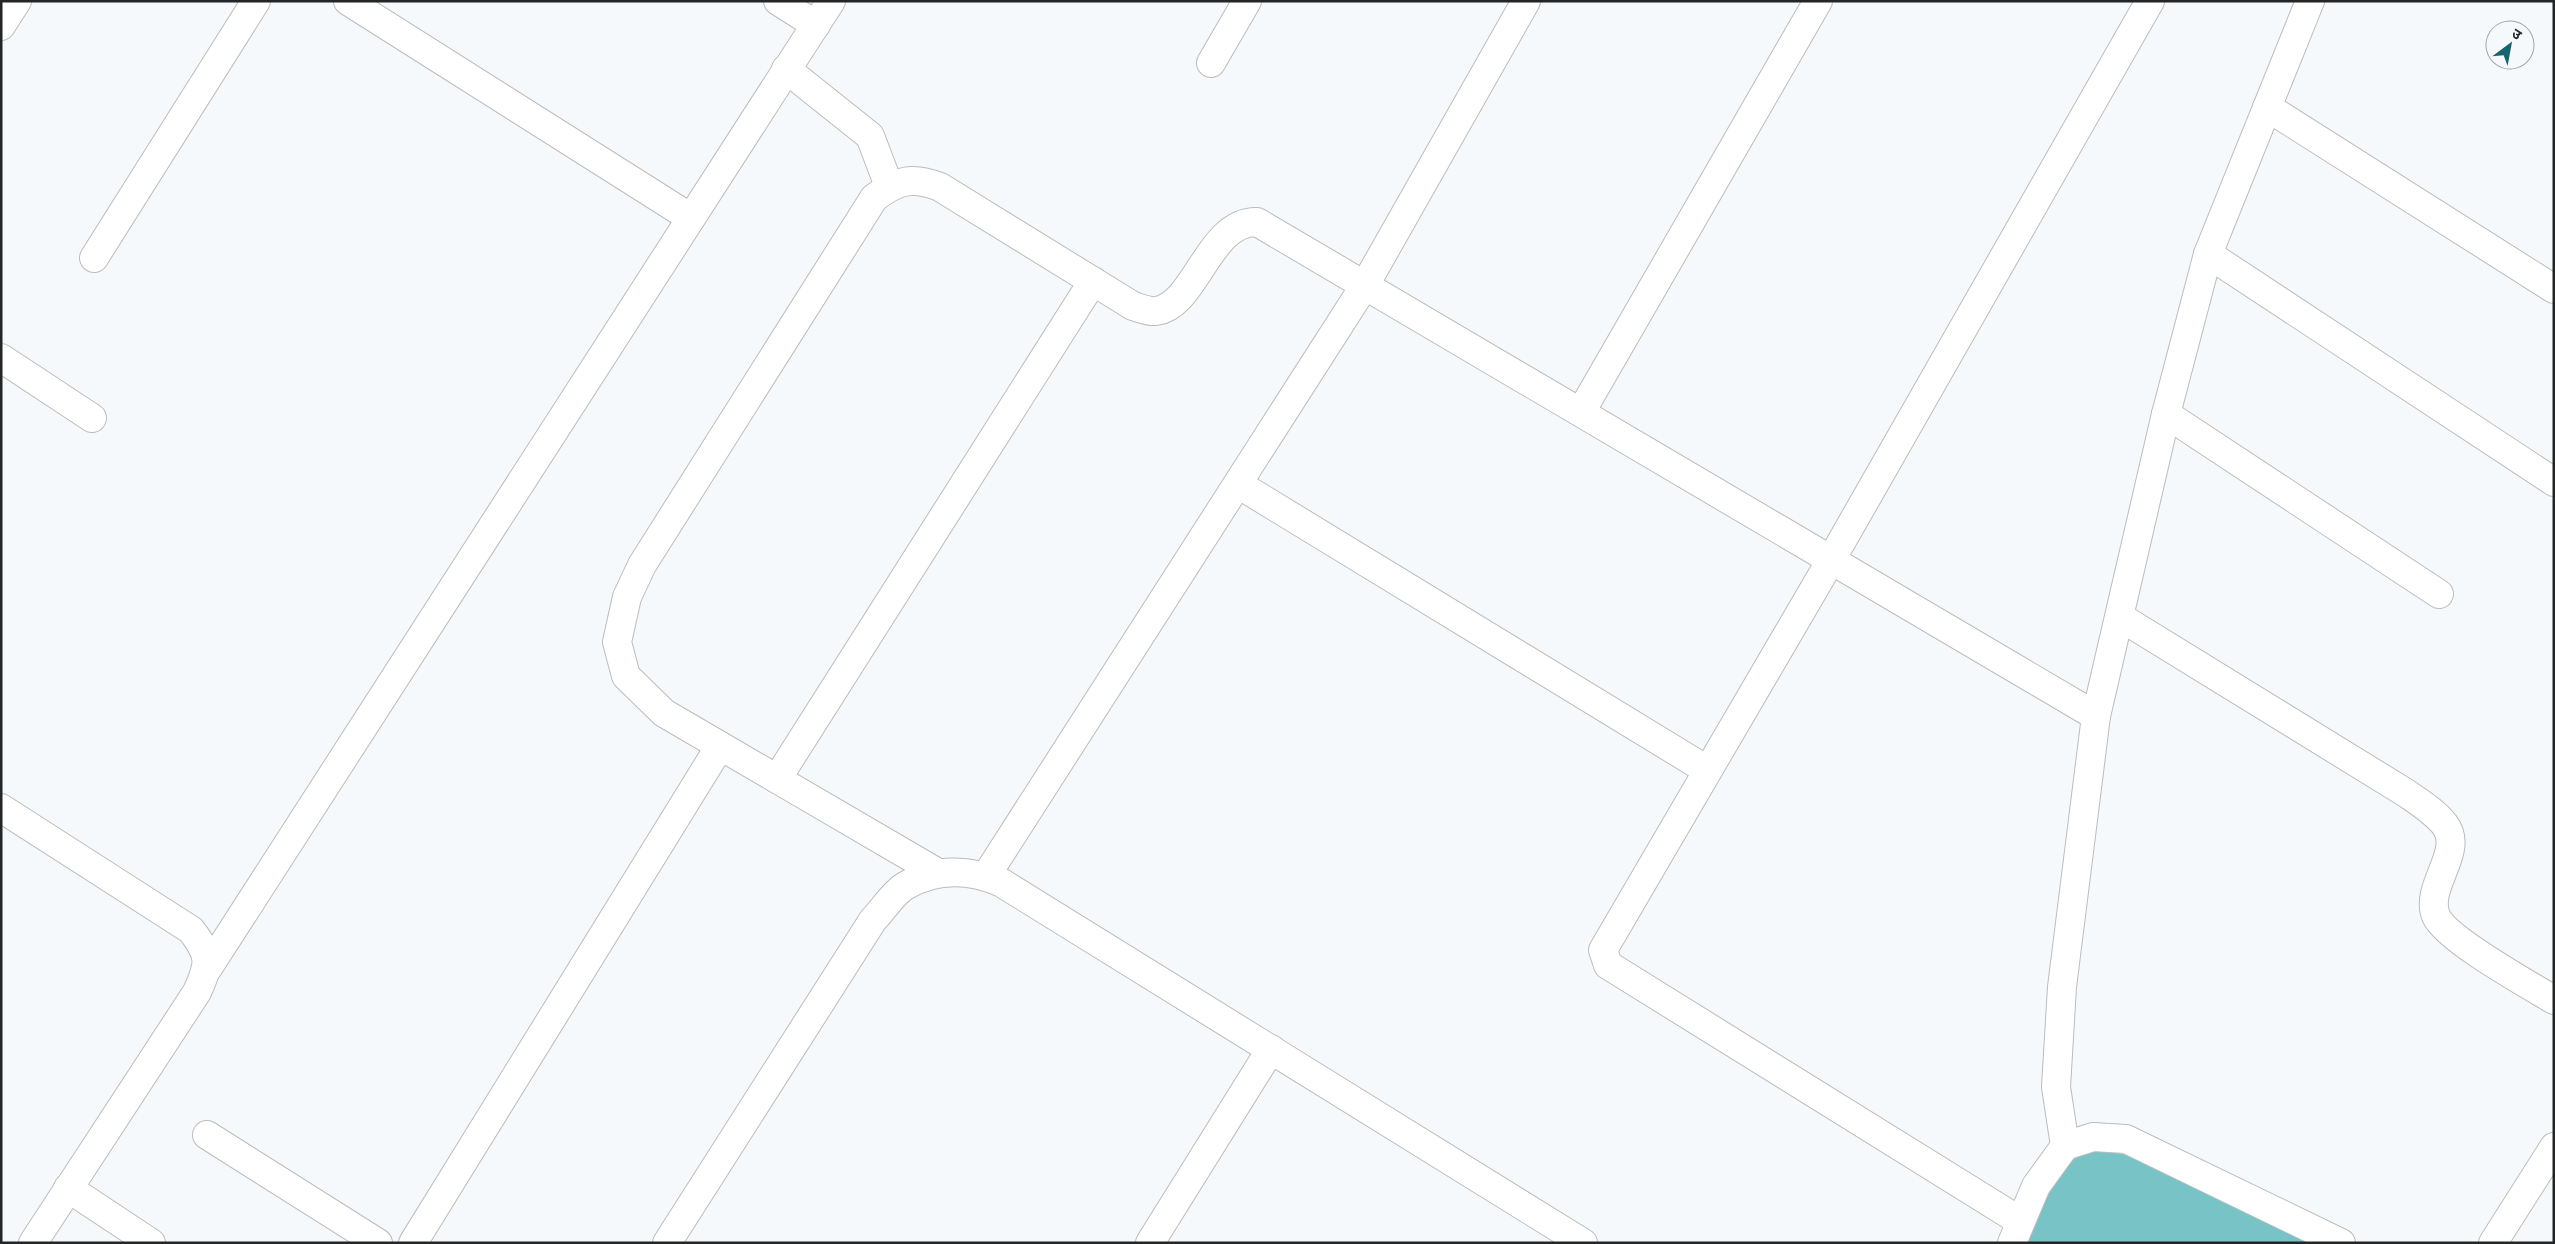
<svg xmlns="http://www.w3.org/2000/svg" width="2555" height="1244" font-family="Manrope,'Noto Sans Devanagari',sans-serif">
	<rect width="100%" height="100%" fill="#f6f9fb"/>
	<path fill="#78c3c6" d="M2091 1149 2149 1158 2328 1243H2023L2064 1165Z"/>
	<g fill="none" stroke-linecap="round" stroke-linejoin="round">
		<g stroke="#babcbe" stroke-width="30">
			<g id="minor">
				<path d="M348 1 691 218"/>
				<path d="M778 1 816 25"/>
				<path d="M1 26 17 1"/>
				<path d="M1211 63 1247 1"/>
				<path d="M786 69 870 136 889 186"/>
				<path d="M2267 107 2554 289"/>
				<path d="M2208 254 2554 482"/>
				<path d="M94 258 256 1"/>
				<path d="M1 358 92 418"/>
				<path d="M1581 412 1818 1"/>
				<path d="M2166 414 2439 594"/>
				<path d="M1238 484 1707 770"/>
				<path d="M2120 617 2406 793C2419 802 2435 812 2445 825 2465 852 2424 886 2436 916 2446 939 2529 985 2554 1000"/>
				<path d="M777 779 1093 281"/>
				<path d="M1 808 191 930C211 956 210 963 197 992L33 1243"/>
				<path d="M938 873 664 713 626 676 617 642 627 597 642 565 874 198C898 180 912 176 940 187L1133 306C1140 308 1149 312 1156 311 1196 306 1208 221 1257 222L2096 716"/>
				<path d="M986 876 1365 285 1526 1"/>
				<path d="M208 968 831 1"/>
				<path d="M207 1135 378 1243"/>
				<path d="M2065 1146 2056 1087 2062 987 2096 716 2166 414 2208 254 2310 1"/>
				<path d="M68 1188 151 1243"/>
				<path d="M2020 1221 1608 965 1603 950 1831 560 2150 1"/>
				<path d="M413 1243 720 746"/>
				<path d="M667 1243 873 920C883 910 893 893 905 886 936 868 970 869 1002 883L1583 1243"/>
				<path d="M1150 1243 1271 1049"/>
				<path d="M2012 1243 2036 1186 2065 1146 2093 1137 2126 1139 2341 1243"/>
				<path d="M2493 1243 2554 1147"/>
			</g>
		</g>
		<use href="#minor" stroke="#fff" stroke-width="28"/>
	</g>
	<rect width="2555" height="1244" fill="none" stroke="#242526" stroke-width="5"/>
	<g transform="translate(2510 45) rotate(32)"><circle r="24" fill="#f6f9fb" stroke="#a2a4a6"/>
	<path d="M0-4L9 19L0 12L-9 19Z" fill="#18646e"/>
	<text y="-8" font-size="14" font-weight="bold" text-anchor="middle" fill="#242526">उ</text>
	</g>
</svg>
